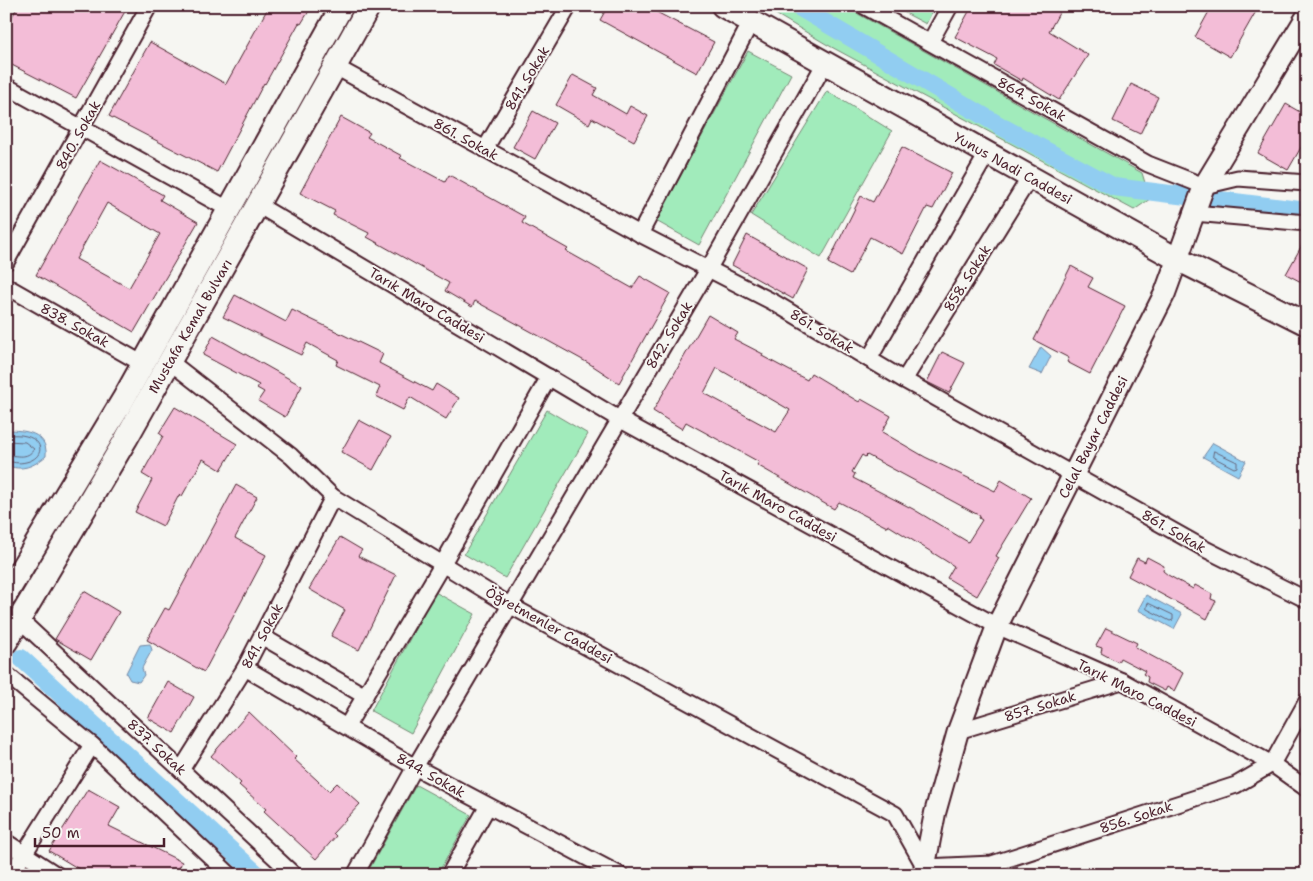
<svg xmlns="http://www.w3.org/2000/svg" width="1313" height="881" font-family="'Shantell Sans',sans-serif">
	<rect width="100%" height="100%" fill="#f6f6f2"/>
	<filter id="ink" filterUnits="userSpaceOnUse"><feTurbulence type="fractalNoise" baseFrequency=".02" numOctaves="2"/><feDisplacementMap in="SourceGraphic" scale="10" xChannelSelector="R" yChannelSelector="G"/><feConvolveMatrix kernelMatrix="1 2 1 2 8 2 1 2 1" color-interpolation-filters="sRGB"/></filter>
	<g filter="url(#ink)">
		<g fill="#a1ebbb" stroke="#768573">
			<path d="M762 6H844L1142 173 1150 199 1134 210 826 44Z"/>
			<path d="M892 6H935L926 24Z"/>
			<path d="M748 51 791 74 699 245 656 221Z"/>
			<path d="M827 91 892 131 821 258 751 215Z"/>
			<path d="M547 410 588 434 505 578 464 554Z"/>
			<path d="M435 592 475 614 411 733 371 711Z"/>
			<path d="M416 785 471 815 437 875H366Z"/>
		</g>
		<g fill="#91cdf1" stroke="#7587a2">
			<path d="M1041 347 1051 356 1042 374 1029 369Z"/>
			<path d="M6 430C24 430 48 432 46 456 34 466 22 472 6 465Z"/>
			<path d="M1213 443 1246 461 1238 476 1203 457Z"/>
			<path d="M1146 595 1182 614 1174 629 1138 610Z"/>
			<path d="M150 644 152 650 142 668 144 675 139 682 130 680 126 673 140 645Z"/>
		</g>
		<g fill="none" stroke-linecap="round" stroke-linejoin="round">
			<g stroke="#66657a" stroke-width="1">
				<path d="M6 435C12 435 20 434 26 436 45 441 44 458 26 462 18 464 13 462 6 461"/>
				<path d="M6 441 25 442 34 449C27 460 17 455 6 455"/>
				<path d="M1214 451 1237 462V467L1234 468 1213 457Z"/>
				<path d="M1148 603 1173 615V620L1170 621 1147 609Z"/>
			</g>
			<g stroke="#91cdf1" stroke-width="18">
				<path d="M797 6 1004 128 1114 187 1307 211"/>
				<path d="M21 658 258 875"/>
			</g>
		</g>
		<g fill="#f3bdd7" stroke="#4a1f2b" fill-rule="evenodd">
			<path d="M18 6H128L76 98 6 62V27Z"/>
			<path d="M269 6H312L301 24 299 23 265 84 264 83 217 172 109 116 150 42 226 84Z"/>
			<path d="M608 6H645L714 42 697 73 600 20Z"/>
			<path d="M972 6H1063L1049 31 1088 55 1059 100 1023 78 1022 81 994 65 997 59 955 37Z"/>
			<path d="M1212 6H1259L1230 57 1195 37Z"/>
			<path d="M573 75 597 88 593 95 626 114 630 106 648 116 634 141 592 118 589 124 556 105Z"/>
			<path d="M1131 84 1158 97 1140 134 1113 121Z"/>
			<path d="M1286 104 1307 116V137L1288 170 1258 153Z"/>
			<path d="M533 111 555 123 535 159 513 147Z"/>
			<path d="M341 117 370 133 367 137 402 156 400 158 445 182 449 175 525 217 522 223 568 249 566 251 632 288 640 276 670 293 619 383 590 364 521 326 475 301 472 307 445 291 449 283 367 237 369 233 333 215 335 211 300 193Z"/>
			<path d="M902 147 952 173 933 209 927 207 903 254 870 237 850 275 828 263 861 196 873 202Z"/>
			<path d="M100 160 163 195 160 200 198 222 134 332 36 275ZM107 203 160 234 129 288 76 259Z"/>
			<path d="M747 235 808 269 793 299 732 265Z"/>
			<path d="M1307 236V285L1286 274Z"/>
			<path d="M1071 266 1093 278 1088 287 1125 306 1090 374 1067 362 1069 358 1034 340Z"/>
			<path d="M235 295 286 322 292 310 383 354 379 363 432 391 436 384 459 398 446 419 410 397 403 410 376 396 380 387 336 365 338 360 307 343 301 355 223 317Z"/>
			<path d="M708 315 738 333 734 339 763 354 762 356 807 380 811 373 859 402 861 399 891 416 882 432 925 457 995 491 1001 480 1031 498 996 556 999 558 977 596 947 578 954 566 888 525 887 527 839 502 834 509 757 465 759 462 686 422 682 429 653 411ZM717 368 790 410 776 432 704 393ZM862 455 865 457 867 455 980 516 979 518 982 520 968 542 913 509 853 478 855 474 852 472Z"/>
			<path d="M213 336 302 386 285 417 258 401 264 392 257 388 259 385 203 355Z"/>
			<path d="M942 352 965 363 949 393 927 382Z"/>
			<path d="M175 407 237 444 221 470 203 459 182 496 179 495 163 526 135 512 152 480 142 474 163 436 159 433Z"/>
			<path d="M359 420 391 437 373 470 341 452Z"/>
			<path d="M236 485 257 497 235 538 266 555 204 672 147 640 165 608 169 610Z"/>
			<path d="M340 537 362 550 358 556 396 575 359 650 331 636 345 610 309 589Z"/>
			<path d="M1147 557 1164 566 1163 571 1168 575 1193 589 1195 585 1212 594 1211 599 1216 601 1207 619 1128 576 1137 558 1145 562Z"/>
			<path d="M84 591 119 612 91 660 55 639Z"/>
			<path d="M1106 628 1137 643 1135 647 1183 673 1174 691 1167 687 1165 691 1147 682 1148 677 1143 674 1145 671 1120 658 1118 662 1101 653 1102 648 1096 646Z"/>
			<path d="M168 682 194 697 174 733 148 718Z"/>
			<path d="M249 712 296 757 294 759 329 791 337 783 360 804 333 833 336 836 316 859 264 811 266 809 239 785 241 783 211 756Z"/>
			<path d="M88 789 120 807 109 826 182 862 176 875H89L49 851Z"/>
		</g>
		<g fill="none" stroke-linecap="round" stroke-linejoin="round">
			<g stroke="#4a1f2b" stroke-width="19">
				<g id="minor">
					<path d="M864 6 1148 164 1204 186 1238 178 1307 183"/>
					<path d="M930 42 950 6"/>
					<path d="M334 66 640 234 773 302 904 380 1207 550 1307 600"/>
					<path d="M6 86 230 210"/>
					<path d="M485 149 569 6"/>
					<path d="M258 205 619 419 997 626 1122 681 1272 764 1307 789"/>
					<path d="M1194 213 1307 223"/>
					<path d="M640 234 751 22"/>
					<path d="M6 262 149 6"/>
					<path d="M6 286 143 364"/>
					<path d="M869 359 987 154"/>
					<path d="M169 361 291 456 333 497 511 606 895 814 927 871"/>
					<path d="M904 380 1030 177"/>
					<path d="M19 619 294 875"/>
					<path d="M263 637 365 696"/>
					<path d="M245 668 415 767 620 875"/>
					<path d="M6 674 92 745 230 875"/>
					<path d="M347 726 442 565 549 377"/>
					<path d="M958 731 1122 681"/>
					<path d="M181 770 245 668 333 497"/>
					<path d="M6 842 57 875"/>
					<path d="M925 867 992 864 1236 785 1272 764 1307 701"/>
					<path d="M11 875 92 745"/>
					<path d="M355 875 415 767 709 268 825 63"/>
					<path d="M449 875 488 806"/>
				</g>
			</g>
			<g stroke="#4a1f2b" stroke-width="24">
				<path id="tertiary" d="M923 875 935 813 958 731 997 626 1165 293 1204 186 1307 16"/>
			</g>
			<g stroke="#4a1f2b" stroke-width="26">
				<g id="secondary">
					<path d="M723 6 1177 259 1307 324"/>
					<path d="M6 594 123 400 342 6"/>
					<path d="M6 642 126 439 369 6"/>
				</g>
			</g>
			<use href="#minor" stroke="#f6f6f2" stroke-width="15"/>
			<use href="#tertiary" stroke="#f6f6f2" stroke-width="20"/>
			<use href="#secondary" stroke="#f6f6f2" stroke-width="22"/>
		</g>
	</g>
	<g text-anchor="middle" stroke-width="4" stroke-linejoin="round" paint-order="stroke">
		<g font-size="14" fill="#4a1f2b" stroke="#f6f6f2">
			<text transform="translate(527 78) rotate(-59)" y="5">841. Sokak</text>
			<text transform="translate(1032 99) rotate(29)" y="5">864. Sokak</text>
			<text transform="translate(78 135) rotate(-61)" y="5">840. Sokak</text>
			<text transform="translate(466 139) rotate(29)" y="5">861. Sokak</text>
			<text transform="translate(1013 168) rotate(29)" y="5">Yunus Nadi Caddesi</text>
			<text transform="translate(967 278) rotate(-58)" y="5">858. Sokak</text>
			<text transform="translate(427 305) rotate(31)" y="5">Tarık Maro Caddesi</text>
			<text transform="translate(75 325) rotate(29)" y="5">838. Sokak</text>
			<text transform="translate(190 326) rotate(-60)" y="5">Mustafa Kemal Bulvarı</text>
			<text transform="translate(822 331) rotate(31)" y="5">861. Sokak</text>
			<text transform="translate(669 335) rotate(-59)" y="5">842. Sokak</text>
			<text transform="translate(1093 437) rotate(-63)" y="5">Celal Bayar Caddesi</text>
			<text transform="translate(778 506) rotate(29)" y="5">Tarık Maro Caddesi</text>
			<text transform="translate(1174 531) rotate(30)" y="5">861. Sokak</text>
			<text transform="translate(549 625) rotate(29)" y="5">Öğretmenler Caddesi</text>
			<text transform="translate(262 636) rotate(-62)" y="5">841. Sokak</text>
			<text transform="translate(1137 693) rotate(27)" y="5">Tarık Maro Caddesi</text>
			<text transform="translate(1040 706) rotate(-17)" y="5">857. Sokak</text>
			<text transform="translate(157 747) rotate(43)" y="5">837. Sokak</text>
			<text transform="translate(431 775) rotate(29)" y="5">844. Sokak</text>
			<text transform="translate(1136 817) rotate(-18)" y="5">856. Sokak</text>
		</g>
	</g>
	<rect width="1313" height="881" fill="none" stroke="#f6f6f2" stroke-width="25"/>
	<rect x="12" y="12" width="1288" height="856" fill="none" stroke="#4a1f2b" stroke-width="2" filter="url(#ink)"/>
	<path d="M35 838v8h129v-8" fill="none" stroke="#4a1f2b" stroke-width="2.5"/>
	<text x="42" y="838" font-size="15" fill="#4a1f2b" stroke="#f6f6f2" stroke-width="4" paint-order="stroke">50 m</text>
</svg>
